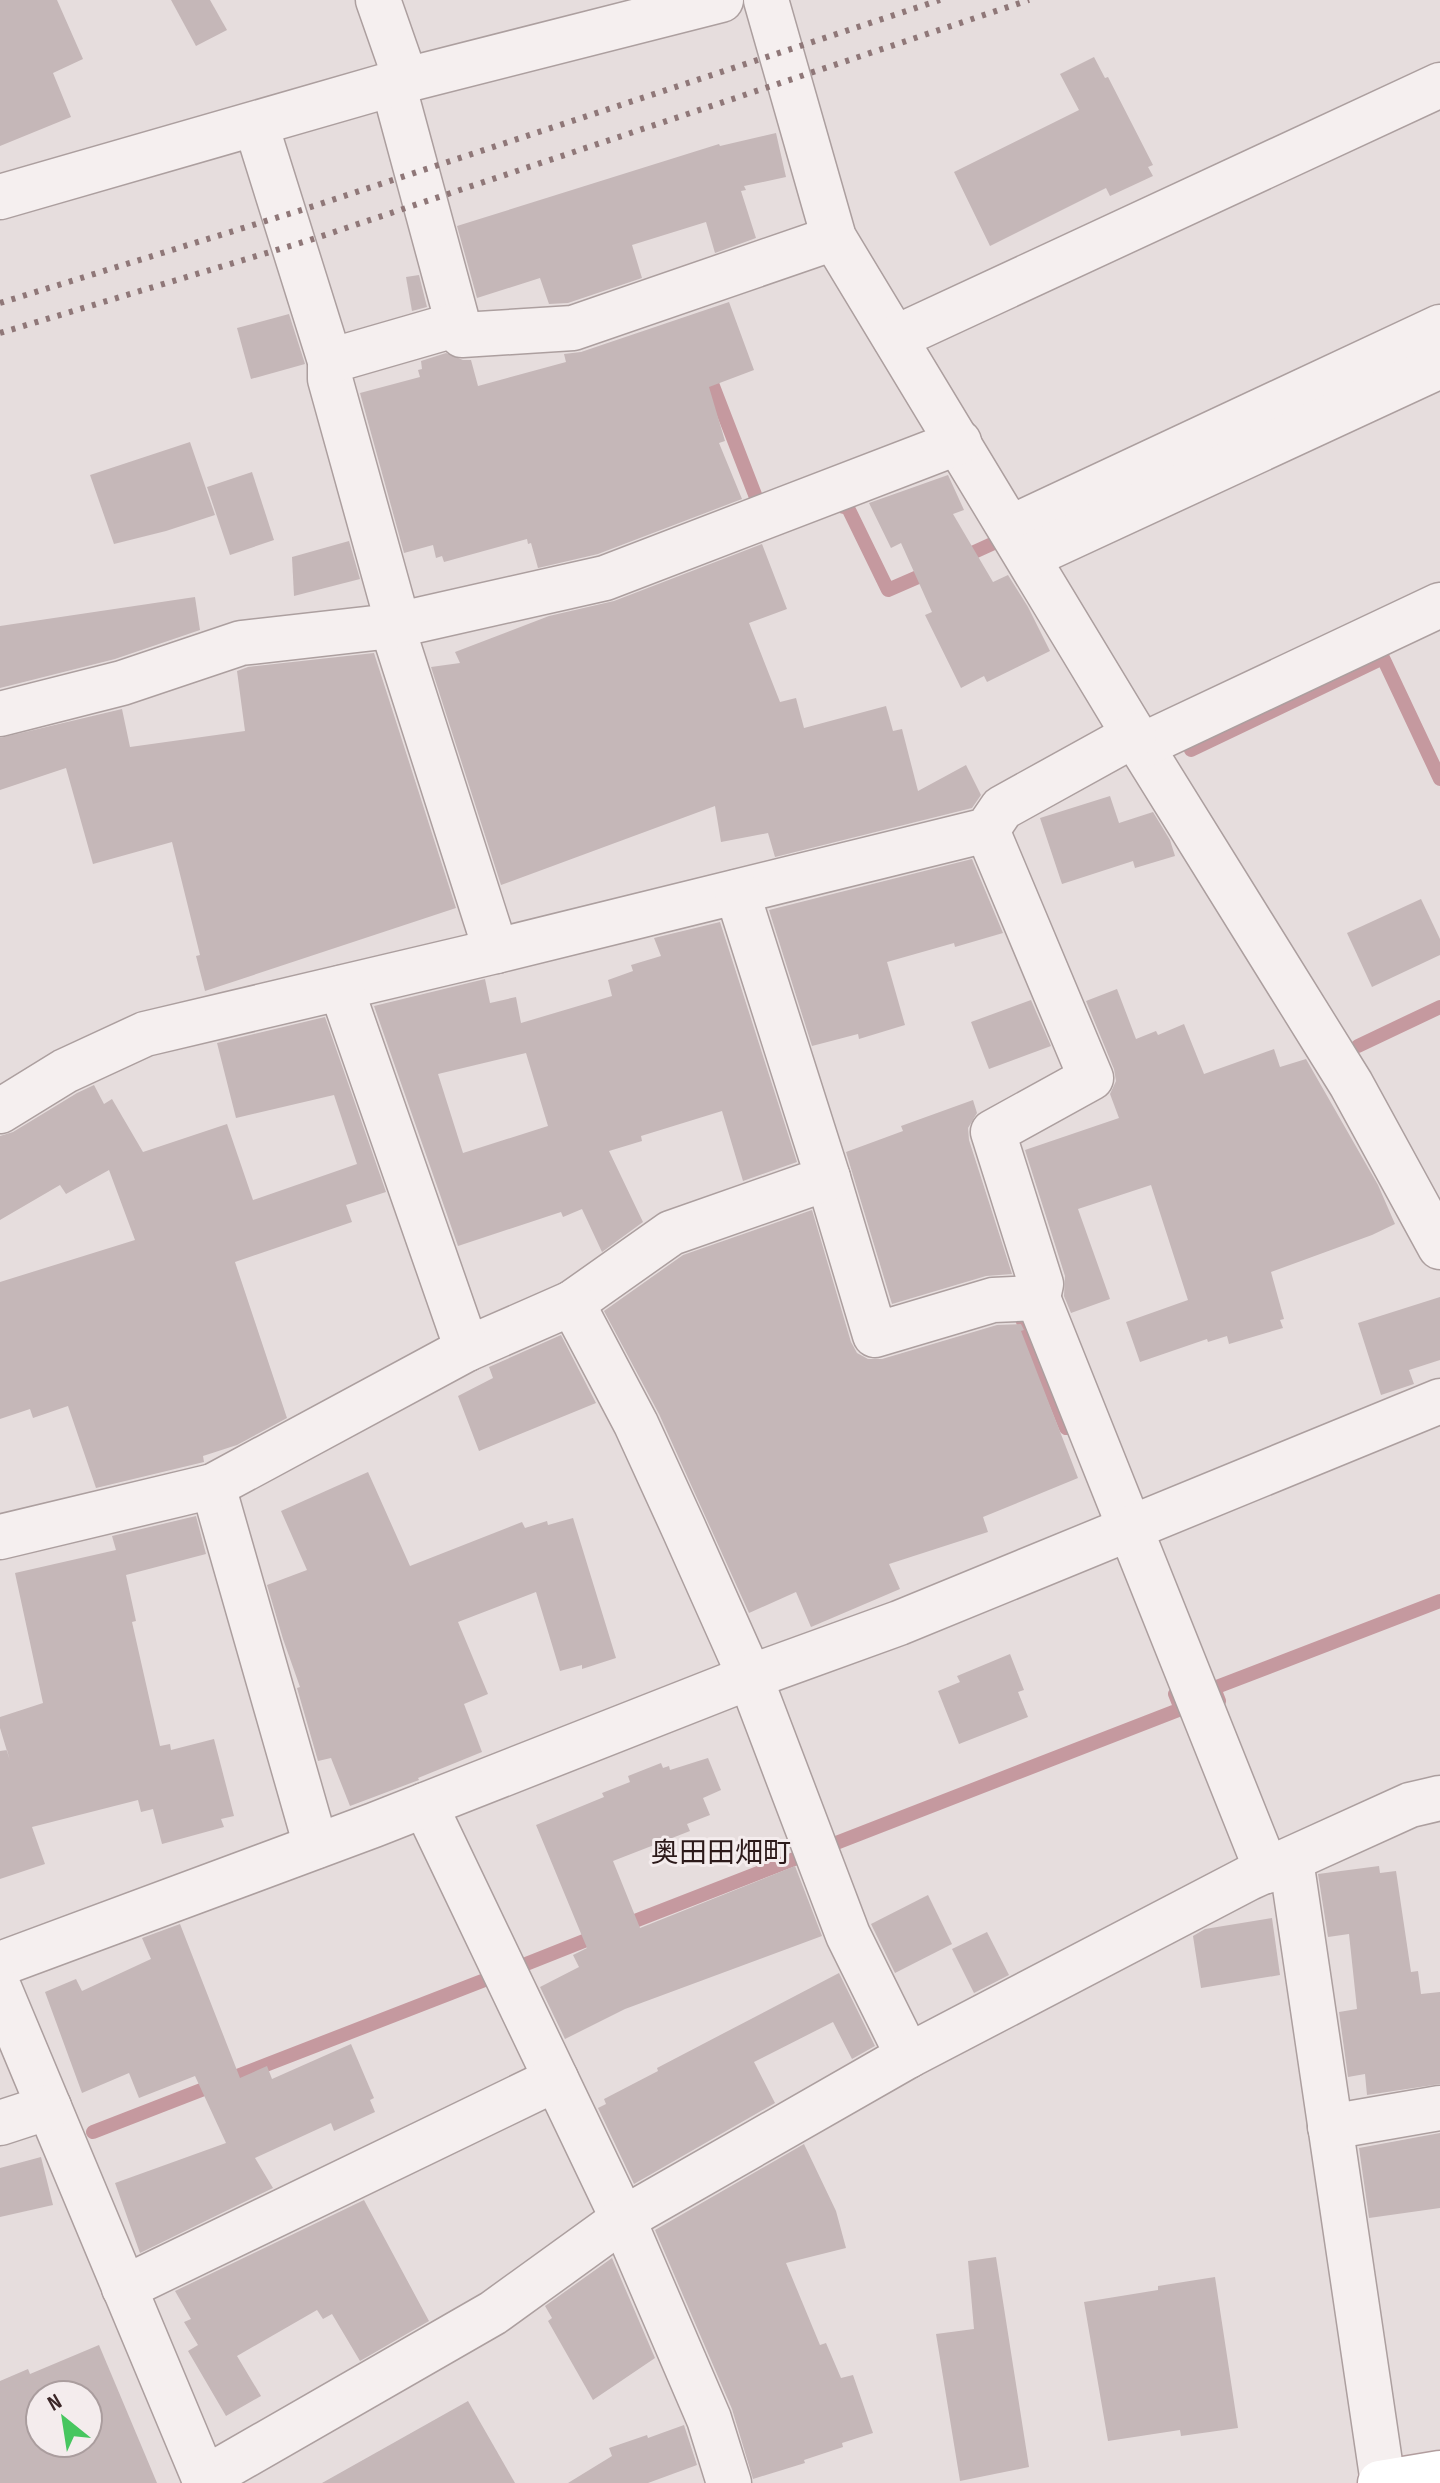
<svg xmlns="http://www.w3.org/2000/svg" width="1440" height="2483" font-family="'Sofia Sans Condensed','Noto Sans JP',sans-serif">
	<rect width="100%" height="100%" fill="#e6dddd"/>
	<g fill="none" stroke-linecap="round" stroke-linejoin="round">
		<g stroke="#c5999f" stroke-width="14">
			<path d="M706 368 759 505"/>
			<path d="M832 504 848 508 888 590 934 570"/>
			<path d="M961 558 994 543"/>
			<path d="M1191 750 1383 658 1440 779"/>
			<path d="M1358 1046 1440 1007"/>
			<path d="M1020 1314 1066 1428"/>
			<path d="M1219 1701 1214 1688 1440 1601"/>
			<path d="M831 1845 1181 1709 1175 1694"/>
			<path d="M622 1926 802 1856"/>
			<path d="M521 1966 599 1935"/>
			<path d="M93 2132 495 1976"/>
		</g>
	</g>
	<g fill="#c5b7b8" fill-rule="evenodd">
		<path d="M0 0H57L83 59 53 73 71 117 0 146Z"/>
		<path d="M171 0H210L227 30 196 46Z"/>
		<path d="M1094 57 1105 78 1108 77 1153 165 1148 167 1153 176 1110 196 1106 188 990 246 954 172 1079 110 1060 74Z"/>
		<path d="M776 133 786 177 744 186 746 190 741 191 756 238 715 253 706 222 632 245 642 278 568 303 549 304 540 278 477 298 457 226 719 144 720 146Z"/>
		<path d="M419 275 427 307 412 311 406 277Z"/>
		<path d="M729 302 754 370 709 387 725 441 719 443 742 499 598 554 538 568 531 543 528 544 527 539 444 562 442 556 436 558 433 545 404 553 360 393 420 377 418 370 422 369 421 361 446 353 463 360H471L478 386 566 362 564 354 581 352Z"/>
		<path d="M289 314 305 364 251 379 237 328Z"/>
		<path d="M190 442 215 515 166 531 114 544 90 475Z"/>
		<path d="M252 472 274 540 230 555 207 487Z"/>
		<path d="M948 475 964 510 953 514 993 582 1008 575 1028 607 1050 651 987 682 984 676 961 688 925 615 932 612 901 543 891 548 869 503Z"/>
		<path d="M349 541 360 579 294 596 292 557Z"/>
		<path d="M762 544 787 609 749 623 780 702 796 698 804 728 886 706 893 731 902 729 918 791 966 765 981 795 972 808 775 857 768 833 721 842 715 806 501 885 431 667 460 663 455 652 549 616 614 601Z"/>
		<path d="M195 597 200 630 115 659 0 688V626Z"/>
		<path d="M374 653 456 908 205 991 196 956 200 955 172 842 93 864 66 768 0 790V738L122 709 130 747 245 731 237 671 248 667Z"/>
		<path d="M1110 796 1119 823 1153 812 1170 840 1175 856 1135 868 1133 861 1062 884 1040 818Z"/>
		<path d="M972 859 1003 933 955 947 954 943 887 962 905 1025 859 1039 858 1034 812 1046 769 910Z"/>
		<path d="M1421 899 1440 939V955L1372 987 1347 933Z"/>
		<path d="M720 922 797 1162 743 1181 722 1111 641 1136 642 1141 609 1151 643 1222 602 1252 582 1209 563 1217 561 1212 458 1246 374 1006 485 979 490 1003 516 997 521 1023 612 996 608 980 633 971 631 965 661 956 654 938ZM526 1053 548 1126 463 1153 438 1074Z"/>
		<path d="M1117 989 1136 1039 1156 1031 1158 1035 1184 1024 1204 1074 1274 1049 1280 1067 1306 1059 1378 1185 1395 1224 1372 1235 1271 1272 1284 1319 1280 1320 1283 1328 1229 1344 1227 1336 1208 1342 1207 1339 1140 1362 1126 1322 1188 1300 1151 1185 1078 1209 1110 1299 1071 1313 1064 1296 1065 1276 1025 1150 1119 1118 1110 1094 1116 1081 1114 1069 1086 1001Z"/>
		<path d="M1031 1000 1051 1046 989 1069 971 1022Z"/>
		<path d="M325 1017 386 1192 346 1205 352 1222 235 1262 287 1418 237 1445 203 1456 204 1462 96 1488 68 1406 33 1418 30 1409 0 1419V1282L135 1240 109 1170 66 1194 60 1185 0 1220V1136L13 1132 77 1093 94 1085 104 1104 112 1099 143 1152 227 1124 253 1200 357 1164 334 1095 236 1118 217 1043Z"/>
		<path d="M973 1100 977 1113 968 1128 969 1140 1012 1274 986 1276 892 1304 846 1152 903 1131 901 1126Z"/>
		<path d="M812 1210 851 1342 857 1353 868 1359H882L997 1325 1021 1324 1024 1330 1021 1331 1078 1478 983 1517 988 1532 889 1564 900 1589 811 1627 796 1592 749 1613 659 1414 604 1311 683 1255Z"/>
		<path d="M1440 1297V1360L1409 1370 1414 1384 1381 1395 1358 1323Z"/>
		<path d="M561 1335 596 1403 479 1451 458 1396 493 1378 489 1367Z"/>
		<path d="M368 1472 410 1566 522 1522 525 1528 547 1521 548 1525 573 1518 616 1658 582 1669V1665L560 1671 536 1592 458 1622 488 1694 464 1704 482 1752 418 1778 419 1780 350 1806 331 1758 318 1761 297 1688 300 1687 283 1639 267 1585 307 1570 281 1511Z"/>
		<path d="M196 1516 206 1554 126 1575 136 1621 132 1622 160 1746 170 1744 171 1750 214 1739 234 1816 221 1819 224 1827 162 1844 153 1809 141 1812 138 1800 32 1827 45 1864 0 1879V1751L7 1750 10 1761 0 1728V1717L43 1703 15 1573 116 1550 112 1536Z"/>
		<path d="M1010 1654 1024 1690 1018 1692 1028 1717 959 1744 938 1691 960 1682 957 1676Z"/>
		<path d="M708 1758 721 1790 703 1798 710 1815 687 1824 690 1831 613 1861 640 1928 795 1866 822 1936 625 2009 565 2039 540 1987 579 1967 573 1955 587 1948 536 1825 604 1797 602 1793 630 1782 628 1776 661 1763 663 1768 669 1766 670 1770Z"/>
		<path d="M1379 1866 1380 1873 1396 1871 1411 1972 1418 1971 1421 1994 1440 1992V2084L1367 2095 1365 2074 1348 2077 1339 2012 1357 2009 1349 1934 1328 1937 1318 1874Z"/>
		<path d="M928 1895 952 1944 895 1973 871 1924Z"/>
		<path d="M1272 1918 1280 1975 1201 1988 1193 1936 1205 1929Z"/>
		<path d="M180 1924 240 2078 267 2066 272 2079 351 2044 374 2098 370 2100 375 2112 334 2131 331 2123 255 2158 273 2188 140 2253 115 2183 226 2143 195 2076 139 2098 129 2073 82 2093 45 1992 76 1979 82 1991 151 1959 142 1938Z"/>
		<path d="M987 1932 1009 1975 974 1993 952 1949Z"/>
		<path d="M839 1973 875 2046 852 2059 833 2022 754 2062 775 2103 634 2184 598 2108 606 2104 604 2099 658 2071 657 2068Z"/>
		<path d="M1440 2133V2208L1369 2218 1359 2148Z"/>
		<path d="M804 2144 836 2211 846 2248 786 2263 820 2345 826 2343 841 2378 853 2375 873 2433 842 2443 843 2447 804 2460 805 2463 753 2479 732 2409 655 2230Z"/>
		<path d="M41 2157 53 2205 0 2217V2168Z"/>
		<path d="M364 2200 429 2321 360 2361 332 2314 323 2319 317 2310 237 2356 261 2396 226 2416 188 2351 198 2345 184 2322 191 2319 175 2291Z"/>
		<path d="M996 2257 1029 2467 960 2481 936 2334 974 2329 968 2261Z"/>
		<path d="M612 2258 655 2358 593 2400 548 2321 552 2318 545 2306Z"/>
		<path d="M1215 2277 1238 2428 1181 2436 1180 2430 1108 2441 1084 2302 1158 2290V2286Z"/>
		<path d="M99 2345 157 2483H0V2381L28 2369 30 2374ZM40 2395H88V2443H40Z"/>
		<path d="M468 2401 515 2483H322Z"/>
		<path d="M684 2425 697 2465 648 2483H568L612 2456 609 2448 647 2435 648 2438Z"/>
	</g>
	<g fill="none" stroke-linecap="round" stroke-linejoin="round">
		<g stroke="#ac9f9f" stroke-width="47">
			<g id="minor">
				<path d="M378 0 406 80"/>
				<path d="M766 0 834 238 1141 746 1351 1084 1440 1247"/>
				<path d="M393 84 458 324"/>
				<path d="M256 125 330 361V379L398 624"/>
				<path d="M0 197 406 80 721 0"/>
				<path d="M895 338 1440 85"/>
				<path d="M330 361 458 324 462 335 573 328 834 238"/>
				<path d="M1010 528 1440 327"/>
				<path d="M1028 557 1440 366"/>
				<path d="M392 626 496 951"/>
				<path d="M0 714 122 683 241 643 392 626 605 578 959 442"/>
				<path d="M1141 746 1440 605"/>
				<path d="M987 830 1091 1078 993 1132 1041 1284 1038 1298"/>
				<path d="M0 1111 65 1071 145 1034 496 951 987 830 1002 808 1134 735"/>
				<path d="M828 1178 875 1335 993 1300 1038 1298 1267 1871"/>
				<path d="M572 1303 671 1233 828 1178 737 892"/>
				<path d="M467 1349 572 1303 636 1424 684 1529 750 1677 848 1935 908 2056"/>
				<path d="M213 1486 316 1846"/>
				<path d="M0 1537 213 1486 467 1349 341 988"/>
				<path d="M425 1805 623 2219 709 2419 729 2483"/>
				<path d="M1291 1860 1383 2483"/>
				<path d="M0 1964 374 1825 750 1677 899 1623 1440 1401"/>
				<path d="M0 1990 206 2483"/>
				<path d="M0 2123 49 2107"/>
				<path d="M1330 2127 1440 2108"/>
				<path d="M124 2288 556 2079"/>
				<path d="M204 2479 493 2313 623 2219 908 2056 1249 1878 1410 1805 1440 1798"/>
			</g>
		</g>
		<g stroke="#b19d9e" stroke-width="47">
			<path id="major" d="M1380 2483 1440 2473"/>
		</g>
		<use href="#minor" stroke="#f5efef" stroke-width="44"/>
		<use href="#major" stroke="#fff" stroke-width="44"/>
		<g stroke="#8f7778" stroke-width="6" stroke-dasharray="4 8" stroke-linecap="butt">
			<path d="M0 303 308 208 940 0"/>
			<path d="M0 333 310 240 1029 0"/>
		</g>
	</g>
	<g text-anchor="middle" stroke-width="6" stroke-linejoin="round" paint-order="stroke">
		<g font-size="28" fill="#2c1a1a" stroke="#f4eced">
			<text x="721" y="1862">奥田田畑町</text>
		</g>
	</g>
	<g transform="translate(64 2419) rotate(330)"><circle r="38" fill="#f4eced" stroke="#aa9d9e" stroke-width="2"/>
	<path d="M0-6L14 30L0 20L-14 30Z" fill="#47c65f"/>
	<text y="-12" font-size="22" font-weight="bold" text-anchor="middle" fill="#3c2728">N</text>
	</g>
</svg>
